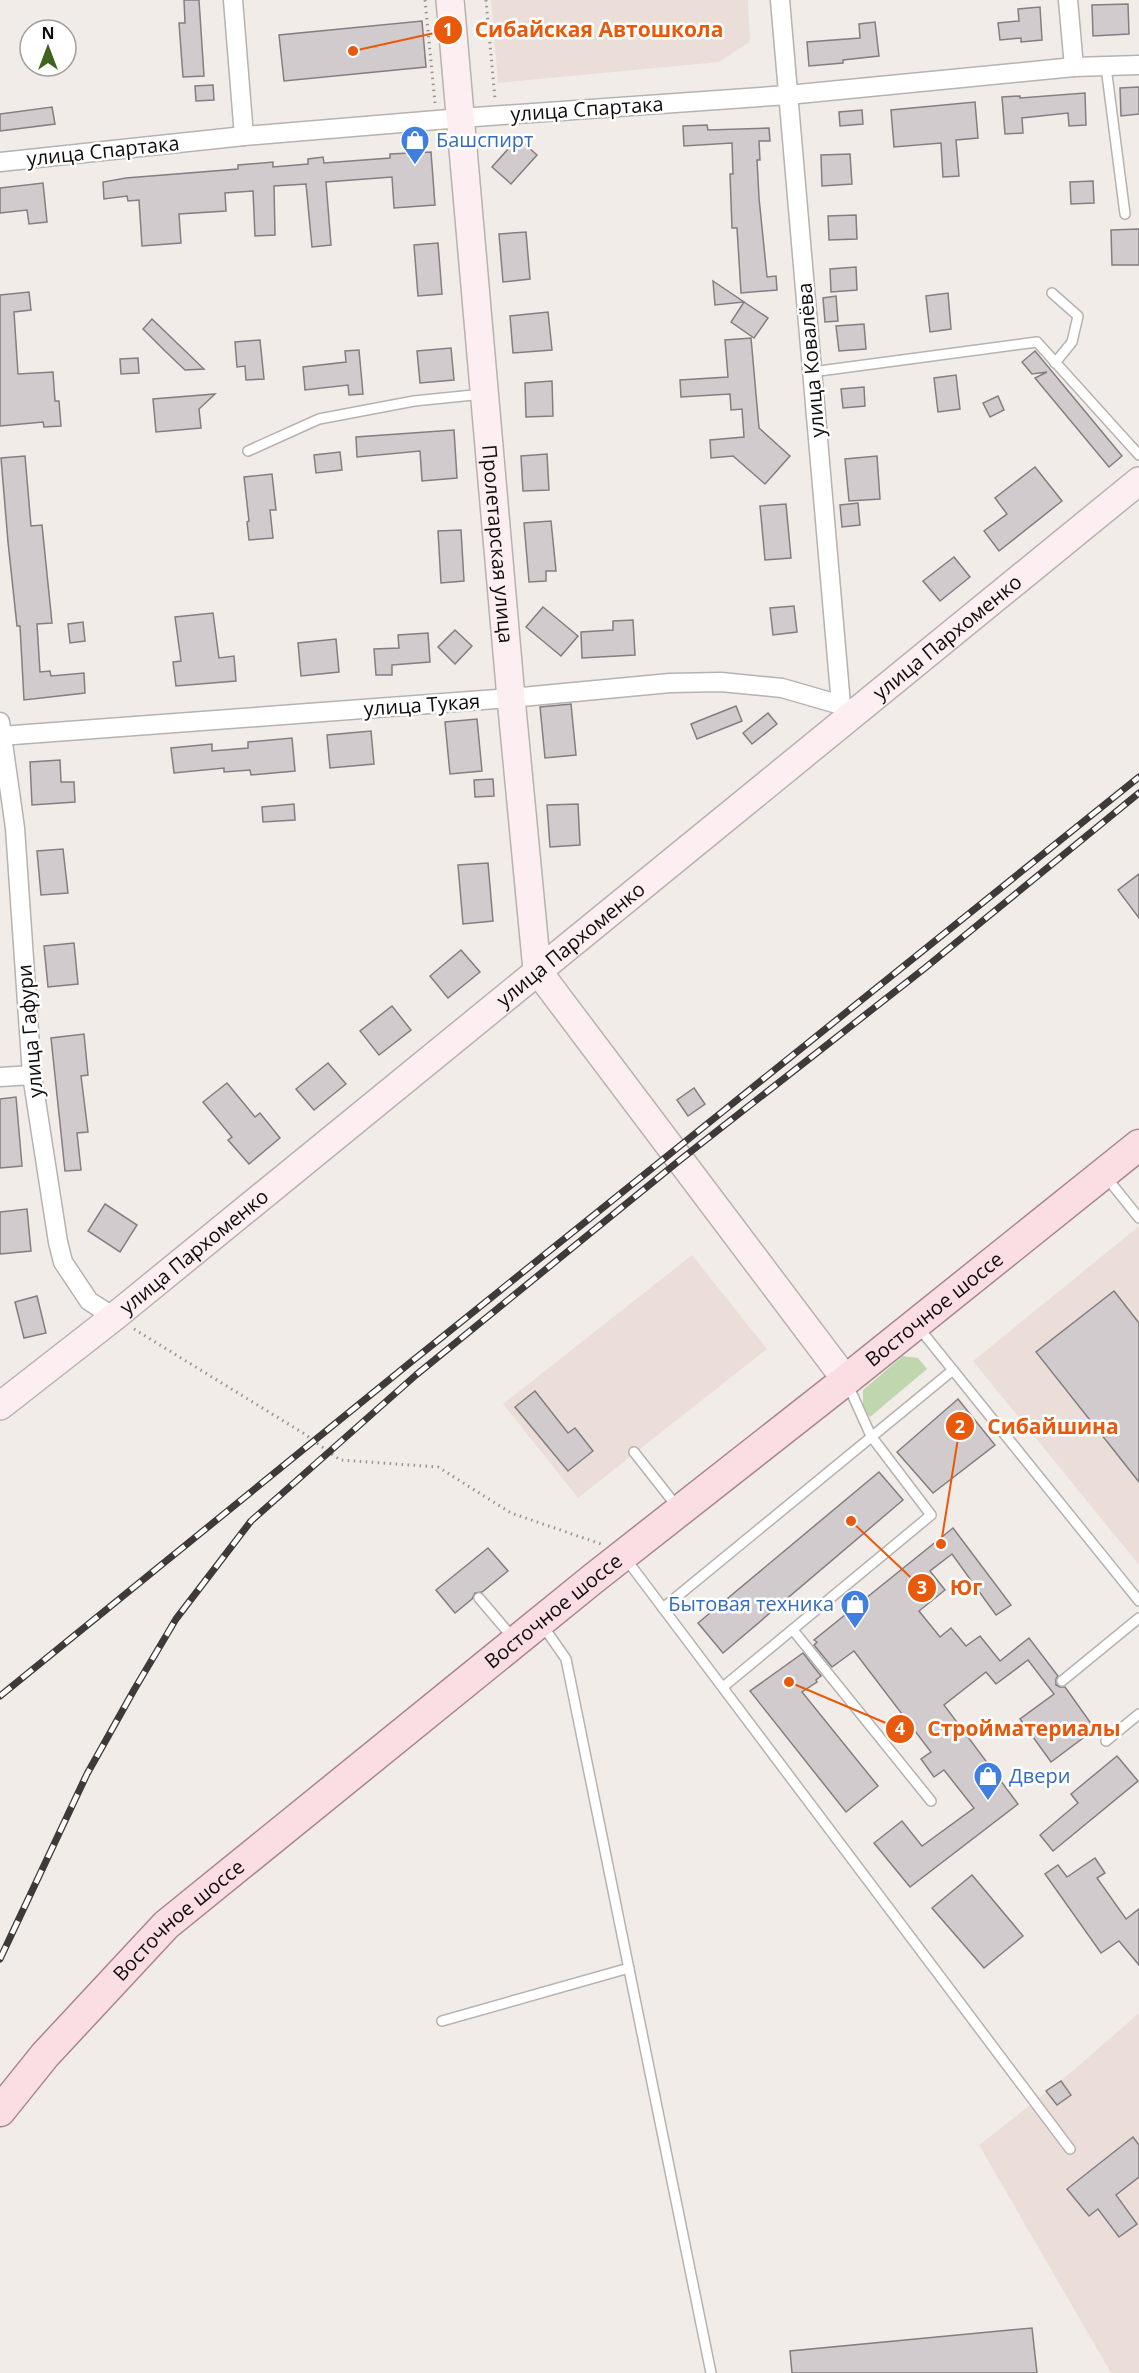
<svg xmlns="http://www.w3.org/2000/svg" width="1139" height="2373" font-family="'Open Sans',sans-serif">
	<rect width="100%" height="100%" fill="#f2ece9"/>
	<g fill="#ebded8">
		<path d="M491 0H748L750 42 719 62 498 83Z"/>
		<path d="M1139 1226V1565L973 1361Z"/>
		<path d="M692 1255 767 1349 578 1498 503 1404Z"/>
		<path d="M1139 2013V2373H1111L979 2145 1061 2081Z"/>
	</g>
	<path fill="#bfd6af" d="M903 1356 918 1358 927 1369 870 1417 863 1409V1390Z"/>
	<g fill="#d1cbcd" stroke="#847e80" stroke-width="1.5">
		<path d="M184 0H199L204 76 183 77 179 23H185Z"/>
		<path d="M1128 4 1129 34 1093 36 1092 5Z"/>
		<path d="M1040 7 1042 40 1021 42V38L1000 40 998 23 1019 21 1018 9Z"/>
		<path d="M422 21 426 67 284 81 279 35Z"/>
		<path d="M875 22 879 56 843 60V63L809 66 807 42 860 38 859 24Z"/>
		<path d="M213 85 214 100 196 101 195 86Z"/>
		<path d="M1139 87V114L1121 116 1120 88Z"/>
		<path d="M1085 93 1086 125 1069 126 1068 113 1022 118 1023 133 1005 134 1002 97 1020 96V98Z"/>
		<path d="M975 102 978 138 956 140 959 176 943 177 941 143 894 147 891 110Z"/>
		<path d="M52 107 55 124 0 131V114Z"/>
		<path d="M862 110 863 124 840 126 839 112Z"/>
		<path d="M707 125 708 130 769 128 770 141H759L760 160H757L759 198 767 277 776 276 777 290 741 293 737 228H732L730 174H733L732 143 684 146 683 126Z"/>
		<path d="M518 138 537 155 511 184 492 167Z"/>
		<path d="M431 152 435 205 394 208 392 177 326 182 331 245 312 247 306 184 274 186 275 235 255 236 253 191 225 193 226 211 179 214 181 243 142 246 139 200 128 201 127 196 104 199 103 182 126 178 238 169V165L273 162V167L308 164V159L323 157 324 163 390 158V154Z"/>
		<path d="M850 154 852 184 822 186 821 155Z"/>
		<path d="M1093 181 1094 203 1071 204 1070 182Z"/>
		<path d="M43 183 47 222 29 224 27 210 0 213V188Z"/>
		<path d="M856 215 857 239 829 240 828 216Z"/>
		<path d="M1139 229V265H1112L1111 230Z"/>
		<path d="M526 232 530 279 503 282 499 234Z"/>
		<path d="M438 243 442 294 418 296 414 245Z"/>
		<path d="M856 267 857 290 831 292 830 269Z"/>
		<path d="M713 281 744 302 715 305Z"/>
		<path d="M29 292 31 310 14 312 18 374 53 372 55 401H59L61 426 44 427 43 422 0 426V295Z"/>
		<path d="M948 293 951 329 930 332 926 296Z"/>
		<path d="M836 296 838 321 825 322 823 298Z"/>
		<path d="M744 302 768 318 754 338 731 322Z"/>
		<path d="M548 312 552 350 513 353 510 316Z"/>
		<path d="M152 319 204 369 185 370 165 351 143 329Z"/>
		<path d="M864 324 866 349 839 351 836 326Z"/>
		<path d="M751 338 759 428 790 456 765 484 733 456 711 458 710 440 744 437 742 409 731 410 730 394 681 397 680 380 728 377 725 340Z"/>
		<path d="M260 340 264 379 246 380 245 366 237 367 235 342Z"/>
		<path d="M451 348 454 380 420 383 417 351Z"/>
		<path d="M359 350 363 394 349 395 348 385 305 390 303 367 346 362 345 351Z"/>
		<path d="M1035 351 1122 456 1109 467 1035 378 1047 372 1032 374 1022 362Z"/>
		<path d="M138 358 139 373 121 374 120 359Z"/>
		<path d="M956 375 960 409 938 412 934 378Z"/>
		<path d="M552 381 553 416 526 417 525 383Z"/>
		<path d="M864 387 865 406 843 408 841 389Z"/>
		<path d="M215 394 199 409 201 428 156 432 153 399Z"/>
		<path d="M998 396 1004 410 990 417 983 403Z"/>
		<path d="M454 430 457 478 422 481 420 451 357 457 356 437Z"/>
		<path d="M340 452 342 470 316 473 314 455Z"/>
		<path d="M547 454 549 490 523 491 521 456Z"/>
		<path d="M25 456 31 526 42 525 52 623 37 624 40 672 50 671 51 676 84 673 85 693 24 700 20 626H17L8 542 1 458Z"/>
		<path d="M877 456 880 499 849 501 845 459Z"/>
		<path d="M1035 467 1062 501 999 551 984 531 1007 514 995 498Z"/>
		<path d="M272 474 276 510H270L273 538 249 540 247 522 249 521 244 477Z"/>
		<path d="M858 503 860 525 842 527 840 505Z"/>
		<path d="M786 504 791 558 765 560 760 506Z"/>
		<path d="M551 521 556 571H546V581L529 582 524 523Z"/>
		<path d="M461 530 464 581 441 583 438 531Z"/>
		<path d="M954 557 970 577 940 601 923 581Z"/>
		<path d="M794 606 797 632 773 635 770 608Z"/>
		<path d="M543 607 578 636 561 656 526 627Z"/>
		<path d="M213 613 219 658 234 656 236 681 176 686 173 662 181 661 175 617Z"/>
		<path d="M633 620 635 655 582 658 581 632 613 630V621Z"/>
		<path d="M83 622 85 641 70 643 68 624Z"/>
		<path d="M455 630 472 646 455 664 438 647Z"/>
		<path d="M428 633 430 662 392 665V675H376L374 649 399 648 398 635Z"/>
		<path d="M336 639 339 672 301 676 298 643Z"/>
		<path d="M571 704 576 755 545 758 540 707Z"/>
		<path d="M736 706 742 721 697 739 691 724Z"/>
		<path d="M768 713 777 724 752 744 743 733Z"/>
		<path d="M477 719 482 771 450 774 445 722Z"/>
		<path d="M371 731 374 764 330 768 327 735Z"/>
		<path d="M292 738 295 771 251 775 250 770 224 772V768L174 773 171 748 212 744V751L248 748V742Z"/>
		<path d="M60 760 61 782H74L75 802 32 805 30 762Z"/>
		<path d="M493 779 494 796 475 797 474 780Z"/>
		<path d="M294 804 295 820 263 822 262 807Z"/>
		<path d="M578 804 580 845 550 847 547 805Z"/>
		<path d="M63 849 68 893 41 895 37 851Z"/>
		<path d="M488 863 493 921 463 924 458 865Z"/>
		<path d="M1139 874V918L1118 890Z"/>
		<path d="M74 943 78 984 48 987 44 946Z"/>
		<path d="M461 950 480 972 448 998 430 976Z"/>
		<path d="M392 1006 411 1030 379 1055 360 1031Z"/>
		<path d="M84 1034 88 1075 81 1076 88 1132 77 1133 81 1170 65 1171 51 1038Z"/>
		<path d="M328 1063 346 1084 314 1110 296 1089Z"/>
		<path d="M227 1083 255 1117 260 1113 280 1138 249 1164 228 1140 232 1137 203 1102Z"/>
		<path d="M694 1088 705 1104 688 1116 677 1100Z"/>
		<path d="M16 1097 22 1166 0 1168V1099Z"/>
		<path d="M105 1204 137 1225 120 1252 88 1231Z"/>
		<path d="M27 1209 31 1251 0 1254V1212Z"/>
		<path d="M1114 1291 1139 1323V1482L1036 1352Z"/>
		<path d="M37 1296 46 1333 24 1338 15 1302Z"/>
		<path d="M535 1391 568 1433 575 1428 593 1451 568 1471 515 1407Z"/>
		<path d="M958 1399 995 1445 933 1493 897 1452Z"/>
		<path d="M879 1472 903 1500 723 1653 698 1623Z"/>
		<path d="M953 1528 1011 1605 996 1615 952 1554 930 1571 945 1590 919 1611 940 1637 951 1628 966 1646 980 1636 1000 1661 1029 1638 1058 1676 1056 1679V1685L1060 1687H1065L1095 1729 1051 1762 1020 1719 1054 1694 1028 1660 996 1684 986 1672 944 1705 1018 1804 910 1887 874 1843 902 1821 922 1846 974 1808 944 1770 934 1777 921 1759 931 1752 854 1651 832 1667 814 1645 817 1642 814 1640Z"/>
		<path d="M488 1548 508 1571 482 1592 475 1593 472 1599 455 1613 436 1590Z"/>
		<path d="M803 1653 821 1676 816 1680 817 1682 802 1692 878 1786 846 1812 750 1691Z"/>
		<path d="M1117 1756 1138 1781 1053 1851 1040 1835 1078 1803 1071 1794Z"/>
		<path d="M1095 1858 1105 1873 1097 1878 1126 1919 1139 1909V1965L1119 1941 1101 1953 1045 1874 1058 1865 1067 1877Z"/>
		<path d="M972 1875 1023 1936 984 1968 932 1908Z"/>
		<path d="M1061 2081 1071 2095 1057 2105 1046 2091Z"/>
		<path d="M1133 2137 1139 2145V2177L1116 2195 1137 2224 1119 2237 1098 2209 1089 2216 1067 2189Z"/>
		<path d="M1032 2328 1037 2373H792L790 2351Z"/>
	</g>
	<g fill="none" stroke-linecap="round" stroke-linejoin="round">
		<g stroke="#b7b2af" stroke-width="12">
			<g id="lane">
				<path d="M1106 67 1125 214"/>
				<path d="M1052 293 1078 316 1072 342 1055 363"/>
				<path d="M812 372 1037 342 1139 455"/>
				<path d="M248 451 319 419 414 401 483 394"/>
				<path d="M1107 1178 1139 1218"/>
				<path d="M919 1328 1139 1601"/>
				<path d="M634 1452 678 1508"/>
				<path d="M626 1559 1070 2149"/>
				<path d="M479 1598 514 1639"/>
				<path d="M663 1608 953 1370"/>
				<path d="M543 1626 566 1659 711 2373"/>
				<path d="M793 1630 931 1801"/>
				<path d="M1062 1681 1139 1618"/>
				<path d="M723 1687 931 1515 871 1436 848 1385"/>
				<path d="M1106 1741 1139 1714"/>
				<path d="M442 2021 629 1968"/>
			</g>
		</g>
		<g stroke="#b7b2af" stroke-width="21">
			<g id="street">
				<path d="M233 0 244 136"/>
				<path d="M780 0 841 705 847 714"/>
				<path d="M1068 0 1074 67"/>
				<path d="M0 162 244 136 461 118 788 95 1074 67 1139 65"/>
				<path d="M0 722 15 828 32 1075 58 1242 63 1262 89 1301 114 1317"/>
				<path d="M0 736 511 698 670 683 721 682 782 688 841 705"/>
				<path d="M0 1077 32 1075"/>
			</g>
		</g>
		<g stroke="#b7b2af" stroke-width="30">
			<g id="secondary">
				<path id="s1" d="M450 0 511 698 537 970 846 1380"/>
				<path id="s2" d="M0 1406 114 1317 1139 481"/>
			</g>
		</g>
		<g stroke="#a7868d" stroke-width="33">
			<g id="primary">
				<path id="s3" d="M0 2111 45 2055 166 1925 594 1578 846 1380 1139 1145"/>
			</g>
		</g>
		<g stroke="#989492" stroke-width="3" stroke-dasharray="1.5 4.5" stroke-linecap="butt">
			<path d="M425 0 435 103"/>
			<path d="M486 0 495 99"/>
			<path d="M134 1329 303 1433 340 1460 438 1467 511 1513 601 1544"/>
		</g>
		<use href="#lane" stroke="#fff" stroke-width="9"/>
		<use href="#street" stroke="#fff" stroke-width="18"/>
		<use href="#secondary" stroke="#fdeef2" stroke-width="27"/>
		<use href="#primary" stroke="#fbdde4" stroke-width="30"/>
		<g stroke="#3d3a39" stroke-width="7">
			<g id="rail">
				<path d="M0 1696 411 1362 1139 777"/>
				<path d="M0 1959 87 1774 134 1690 176 1619 251 1521 416 1375 680 1160 925 968 1139 793"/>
			</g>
		</g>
		<use href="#rail" stroke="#fff" stroke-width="4.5" stroke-dasharray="14" stroke-linecap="butt"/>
	</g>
	<defs>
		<g id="shop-pin" transform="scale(1.5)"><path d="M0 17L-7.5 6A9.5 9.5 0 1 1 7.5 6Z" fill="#3f7fe0" stroke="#fff"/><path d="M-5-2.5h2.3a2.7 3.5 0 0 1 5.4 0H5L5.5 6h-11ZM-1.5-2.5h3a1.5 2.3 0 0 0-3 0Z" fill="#fff"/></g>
	</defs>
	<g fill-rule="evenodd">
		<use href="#shop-pin" x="415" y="140"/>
		<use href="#shop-pin" x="855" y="1604"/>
		<use href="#shop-pin" x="988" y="1776"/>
	</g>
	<g text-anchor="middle" stroke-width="5" stroke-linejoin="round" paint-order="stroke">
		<g font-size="20" fill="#100e0d" stroke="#fff">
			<text transform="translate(587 109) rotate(-4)" y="7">улица Спартака</text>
			<text transform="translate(103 151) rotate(-6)" y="7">улица Спартака</text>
			<text transform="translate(811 360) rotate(-95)" y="7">улица Ковалёва</text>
			<text dy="7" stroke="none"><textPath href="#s1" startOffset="546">Пролетарская улица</textPath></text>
			<text dy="7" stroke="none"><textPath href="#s2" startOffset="1220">улица Пархоменко</textPath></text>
			<text transform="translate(422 705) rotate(-4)" y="7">улица Тукая</text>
			<text dy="7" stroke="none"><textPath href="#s2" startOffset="734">улица Пархоменко</textPath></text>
			<text transform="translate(30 1031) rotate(-95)" y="7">улица Гафури</text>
			<text dy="7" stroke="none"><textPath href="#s2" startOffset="248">улица Пархоменко</textPath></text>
			<text dy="7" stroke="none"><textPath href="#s3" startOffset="1234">Восточное шоссе</textPath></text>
			<text dy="7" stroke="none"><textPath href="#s3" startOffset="748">Восточное шоссе</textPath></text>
			<text dy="7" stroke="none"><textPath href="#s3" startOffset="262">Восточное шоссе</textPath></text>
		</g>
		<g font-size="20" fill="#366cbe" stroke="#fff" text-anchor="start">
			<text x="436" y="147">Башспирт</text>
			<text x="834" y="1611" text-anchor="end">Бытовая техника</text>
			<text x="1009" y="1783">Двери</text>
		</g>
	</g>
	<path fill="none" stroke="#e8590c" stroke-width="2" d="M353 51L448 30M941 1544L960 1426M851 1521L922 1588M789 1682L900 1729"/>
	<g fill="#e8590c" stroke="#fff" stroke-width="2">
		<circle cx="353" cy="51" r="6"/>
		<circle cx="941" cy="1544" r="6"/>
		<circle cx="851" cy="1521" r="6"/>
		<circle cx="789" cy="1682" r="6"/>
		<circle cx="448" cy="30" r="15"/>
		<circle cx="960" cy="1426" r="15"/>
		<circle cx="922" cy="1588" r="15"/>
		<circle cx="900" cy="1729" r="15"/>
	</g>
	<g font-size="18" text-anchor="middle" font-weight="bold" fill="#fff">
		<text x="448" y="36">1</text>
		<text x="960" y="1433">2</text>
		<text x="922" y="1594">3</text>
		<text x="900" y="1735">4</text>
	</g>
	<g font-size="21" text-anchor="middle" font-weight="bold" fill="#e8590c" stroke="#fff" stroke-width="5" stroke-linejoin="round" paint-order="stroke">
		<text x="599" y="37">Сибайская Автошкола</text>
		<text x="1053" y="1434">Сибайшина</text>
		<text x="966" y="1595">Юг</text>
		<text x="1024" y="1736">Стройматериалы</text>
	</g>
	<g transform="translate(48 48)"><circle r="28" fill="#ffffff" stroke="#9f9f9e" stroke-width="1.5"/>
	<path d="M0-4.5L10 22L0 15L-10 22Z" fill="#3f641d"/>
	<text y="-9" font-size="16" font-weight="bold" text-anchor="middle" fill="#100e0d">N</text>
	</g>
</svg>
